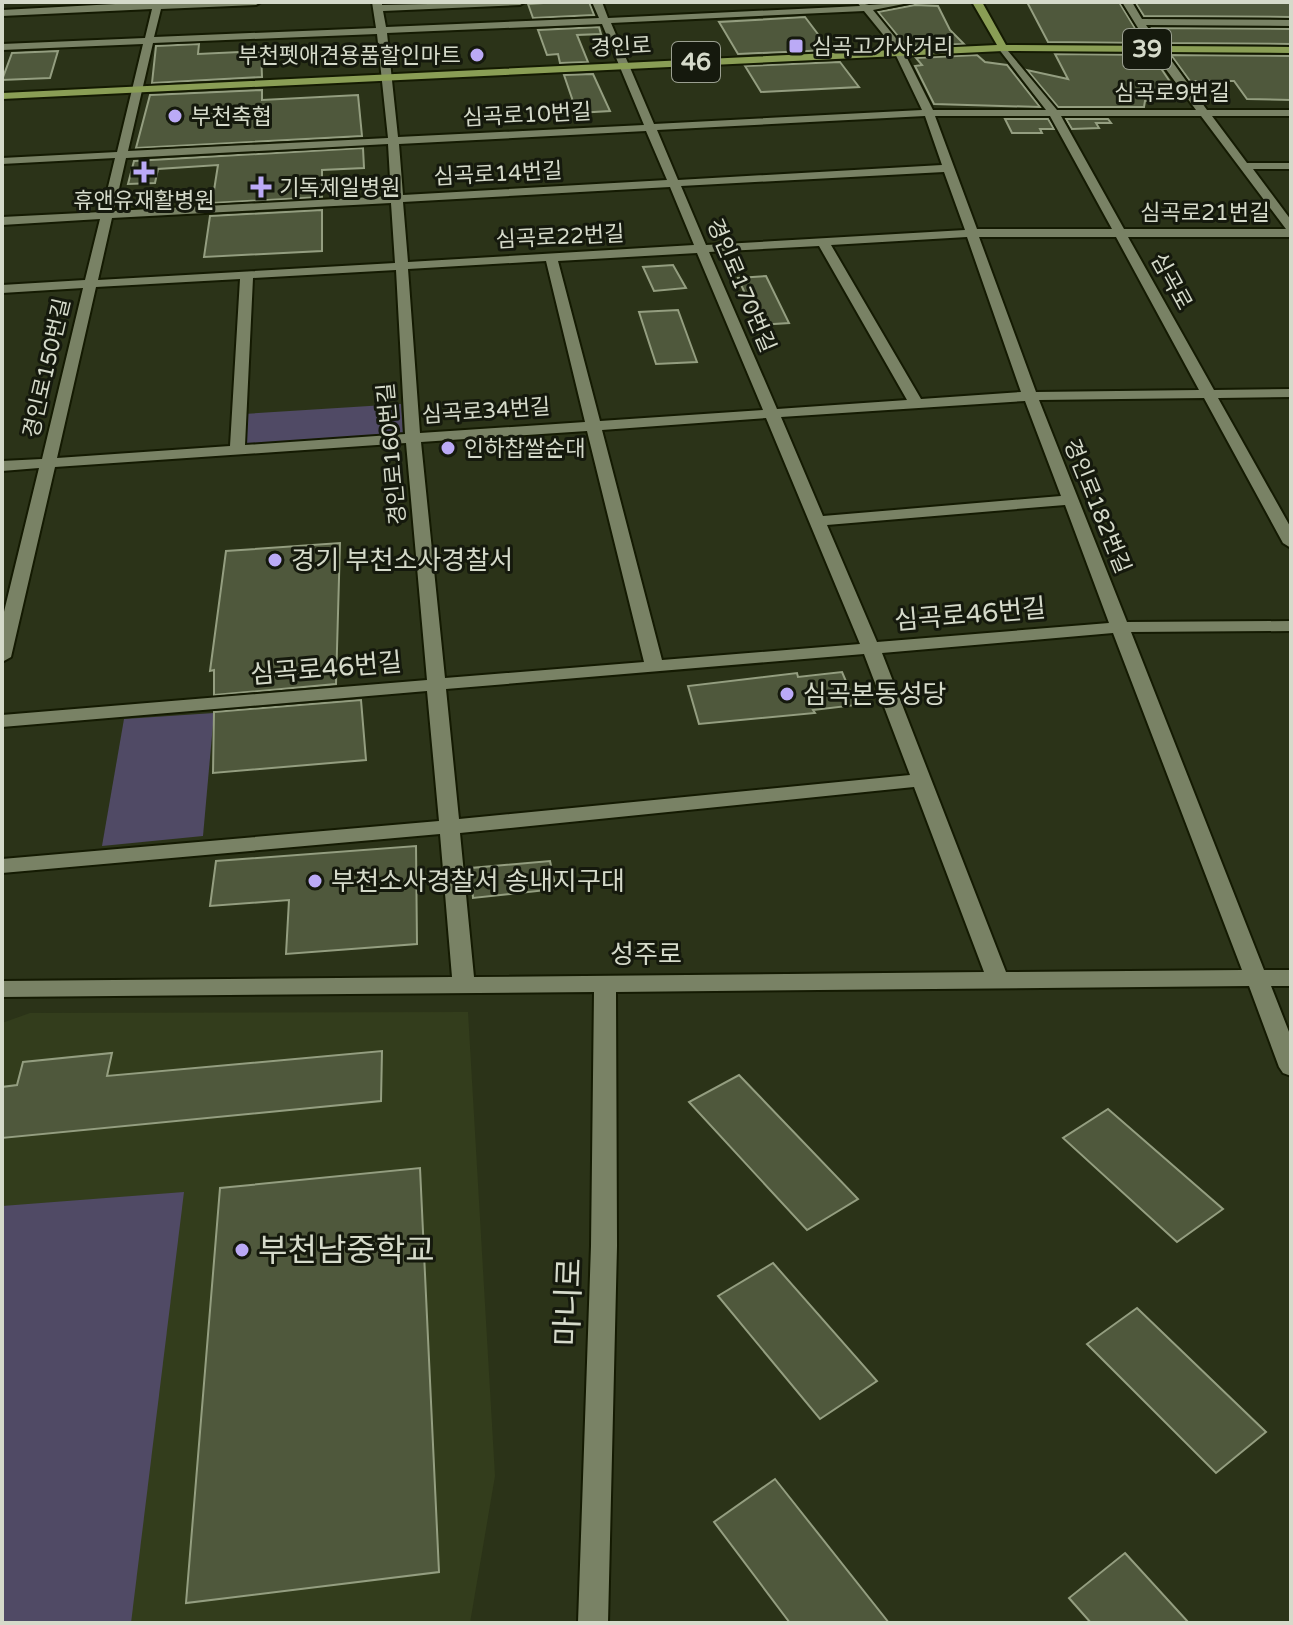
<svg xmlns="http://www.w3.org/2000/svg" width="1293" height="1625" font-family="'Varela Round','Noto Sans KR',sans-serif">
	<rect width="100%" height="100%" fill="#2b3318"/>
	<path fill="#333d1c" d="M468 1012 495 1476 470 1623H2V1023L30 1013Z"/>
	<g fill="#504a65">
		<path d="M401 404 403 435 243 445 244 414Z"/>
		<path d="M214 713 203 836 102 846 124 719Z"/>
		<path d="M184 1192 131 1623H2V1206Z"/>
	</g>
	<g fill="#4f583c" stroke="#949e80" stroke-width="2">
		<path d="M559 2H589L594 15 533 18 528 4Z"/>
		<path d="M1027 2H1119L1144 43 1048 42Z"/>
		<path d="M1135 2H1291V17L1144 16Z"/>
		<path d="M915 5 938 6 950 30 964 44 906 46 878 12Z"/>
		<path d="M805 17 830 50 738 54 719 22Z"/>
		<path d="M599 27 601 34 577 35 588 62 560 63 558 54 547 55 538 30Z"/>
		<path d="M1152 28 1291 29V44L1163 43Z"/>
		<path d="M199 44 198 54 261 51 262 77 152 83 156 46Z"/>
		<path d="M58 51 50 78 2 80 12 53Z"/>
		<path d="M1055 54 1152 55 1183 101H1145L1144 107H1058L1027 70 1068 79Z"/>
		<path d="M977 55 985 62 1007 65 1040 107 934 104 915 66 922 65 916 58Z"/>
		<path d="M1171 55 1291 56V100L1247 99 1234 81H1190Z"/>
		<path d="M840 62 859 87 761 92 745 66Z"/>
		<path d="M593 74 610 111 577 113 564 75Z"/>
		<path d="M262 90V100L358 95 362 136 136 148 150 95Z"/>
		<path d="M1005 119H1048L1054 129H1040L1042 133H1012Z"/>
		<path d="M1066 119H1108L1111 123H1096L1099 128 1072 129Z"/>
		<path d="M363 148 364 168 322 170V197L212 203 218 165 158 169 155 183 128 184 134 161Z"/>
		<path d="M322 210V251L204 257 210 216Z"/>
		<path d="M673 265 686 288 654 291 643 267Z"/>
		<path d="M766 276 789 323 759 325 738 278Z"/>
		<path d="M678 310 697 362 656 364 639 312Z"/>
		<path d="M340 543 336 684 214 695V670L210 671 226 551Z"/>
		<path d="M842 672 856 705 813 710 815 713 699 724 688 686 797 673 798 677Z"/>
		<path d="M361 700 366 760 213 773 214 712Z"/>
		<path d="M416 846 417 944 286 954 289 900 210 906 216 861Z"/>
		<path d="M550 861 556 889 473 898 471 868Z"/>
		<path d="M382 1051 381 1101 2 1138V1087L17 1085 23 1062 112 1053 107 1076Z"/>
		<path d="M739 1075 858 1199 807 1230 689 1102Z"/>
		<path d="M1108 1109 1223 1209 1177 1242 1063 1138Z"/>
		<path d="M420 1168 439 1572 186 1603 220 1188Z"/>
		<path d="M773 1263 877 1381 820 1419 718 1296Z"/>
		<path d="M1137 1308 1266 1432 1216 1473 1087 1344Z"/>
		<path d="M775 1479 889 1623H790L714 1522Z"/>
		<path d="M1125 1553 1189 1623H1091L1069 1598Z"/>
	</g>
	<g fill="none" stroke-linecap="round" stroke-linejoin="round">
		<g stroke="#141a02" stroke-width="4">
			<path id="minor" d="M153 2H261L256 5 161 9 154 37 376 28 372 2H382V5L525 2 520 5 383 11 386 27 599 18 592 2H602L608 18 860 6 857 2 869 5 914 2 873 10 899 42 933 110H1046L998 48 1003 45 1057 110H1196L1151 49 1122 2H1132L1142 19 1291 20V26L1146 25 1207 110H1291V116H1212L1247 163H1291V169H1253L1291 220V237H1128L1214 390 1291 389V397L1218 398 1291 528V548L1283 543 1204 398 1039 400 1127 622 1291 621V631L1131 632 1264 970H1291V986H1271L1291 1037V1076L1283 1073 1279 1067 1249 986 616 992 617 1246 608 1623H578L591 1246 594 992 2 997V981L452 977 440 834 2 873V859L439 821 427 691 2 727V715L427 680 406 443 55 467 11 657 2 662V620L39 468 2 471V461L42 459 83 288 2 293V285L85 280 100 219 2 225V217L102 212 115 158 2 164V158L117 152 143 44 2 50V44L145 38 152 9 2 16V10ZM864 11 890 43 922 110 654 124 611 23ZM602 24 644 125 398 137 387 33ZM377 34 388 138 128 151 153 43ZM925 116 942 165 678 180 657 130ZM935 116H1050L1112 229H977ZM1061 116H1201L1286 229H1124ZM646 131 667 180 403 195 399 144ZM388 144 391 196 114 211 126 158ZM944 172 965 230 706 245 681 186ZM670 187 694 245 408 262 403 202ZM391 203 395 263 98 280 112 218ZM967 237 1021 392 921 399 831 245ZM979 237H1116L1199 390 1036 392ZM819 246 907 400 777 409 709 252ZM697 253 763 410 600 421 558 261ZM546 261 585 422 420 433 408 269ZM396 270 405 434 245 445 253 278ZM240 279 230 446 57 458 96 287ZM1025 401 1061 496 823 516 781 417ZM766 418 860 644 662 660 602 430ZM587 431 644 662 445 678 421 442ZM1065 505 1109 623 877 642 827 525ZM1113 633 1242 970 1006 972 882 653ZM864 654 910 775 459 819 446 689ZM914 787 984 972 474 977 460 833Z"/>
		</g>
		<g stroke="#141a02" stroke-width="4">
			<path id="major" d="M972 2H982L1006 45 1291 47V53L1003 51 2 99V93L997 45Z"/>
		</g>
		<use href="#minor" fill="#798265" fill-rule="evenodd"/>
		<use href="#major" fill="#8a9e55" fill-rule="evenodd"/>
	</g>
	<g fill="#bbaaf6" stroke="#15190d" stroke-width="3">
		<rect x="788" y="38" width="16" height="16" rx="4"/>
		<circle cx="477" cy="55" r="8"/>
		<circle cx="175" cy="116" r="8"/>
		<path d="M140 160h8v8h8v8h-8v8h-8v-8h-8v-8h8z"/>
		<path d="M257 175h8v8h8v8h-8v8h-8v-8h-8v-8h8z"/>
		<circle cx="448" cy="448" r="8"/>
		<circle cx="275" cy="560" r="8"/>
		<circle cx="787" cy="694" r="8"/>
		<circle cx="315" cy="881" r="8"/>
		<circle cx="242" cy="1250" r="8"/>
	</g>
	<g text-anchor="middle" stroke-width="6" stroke-linejoin="round" paint-order="stroke">
		<g font-size="22" fill="#d5daca" stroke="#15190d">
			<text transform="translate(621 46) rotate(-3)" y="8">경인로</text>
			<text x="1172" y="100">심곡로9번길</text>
			<text transform="translate(527 114) rotate(-3)" y="8">심곡로10번길</text>
			<text transform="translate(498 173) rotate(-3)" y="8">심곡로14번길</text>
			<text x="1205" y="220">심곡로21번길</text>
			<text transform="translate(560 236) rotate(-3)" y="8">심곡로22번길</text>
			<text transform="translate(1172 281) rotate(61)" y="8">심곡로</text>
			<text transform="translate(742 285) rotate(67)" y="8">경인로170번길</text>
			<text transform="translate(46 368) rotate(-77)" y="8">경인로150번길</text>
			<text transform="translate(486 410) rotate(-4)" y="8">심곡로34번길</text>
			<text transform="translate(391 454) rotate(-95)" y="8">경인로160번길</text>
			<text transform="translate(1098 506) rotate(68)" y="8">경인로182번길</text>
		</g>
		<g font-size="22" fill="#d5daca" stroke="#15190d" text-anchor="start">
			<text x="812" y="54">심곡고가사거리</text>
			<text x="461" y="63" text-anchor="end">부천펫애견용품할인마트</text>
			<text x="191" y="124">부천축협</text>
			<text x="279" y="195">기독제일병원</text>
			<text x="144" y="208" text-anchor="middle">휴앤유재활병원</text>
			<text x="464" y="456">인하찹쌀순대</text>
		</g>
		<g fill="#15190d" stroke="#9ba091" stroke-width="2">
			<rect x="1123" y="29" width="48" height="40" rx="6"/>
			<rect x="672" y="42" width="48" height="40" rx="6"/>
		</g>
		<g font-size="24" font-weight="bold" fill="#d5daca">
			<text x="1147" y="57">39</text>
			<text x="696" y="70">46</text>
		</g>
		<g font-size="26" fill="#d5daca" stroke="#15190d" text-anchor="start">
			<text x="291" y="569">경기 부천소사경찰서</text>
			<text x="803" y="703">심곡본동성당</text>
			<text x="331" y="890">부천소사경찰서 송내지구대</text>
		</g>
		<g font-size="26" fill="#d5daca" stroke="#15190d">
			<text transform="translate(970 614) rotate(-5)" y="9">심곡로46번길</text>
			<text transform="translate(326 668) rotate(-5)" y="9">심곡로46번길</text>
			<text x="646" y="963">성주로</text>
		</g>
		<g font-size="32" fill="#d5daca" stroke="#15190d" text-anchor="start">
			<text x="258" y="1261">부천남중학교</text>
		</g>
		<g font-size="32" fill="#d5daca" stroke="#15190d">
			<text transform="translate(568 1302) rotate(-88)" y="11">마니로</text>
		</g>
	</g>
	<rect width="1293" height="1625" fill="none" stroke="#d5daca" stroke-width="8"/>
</svg>
